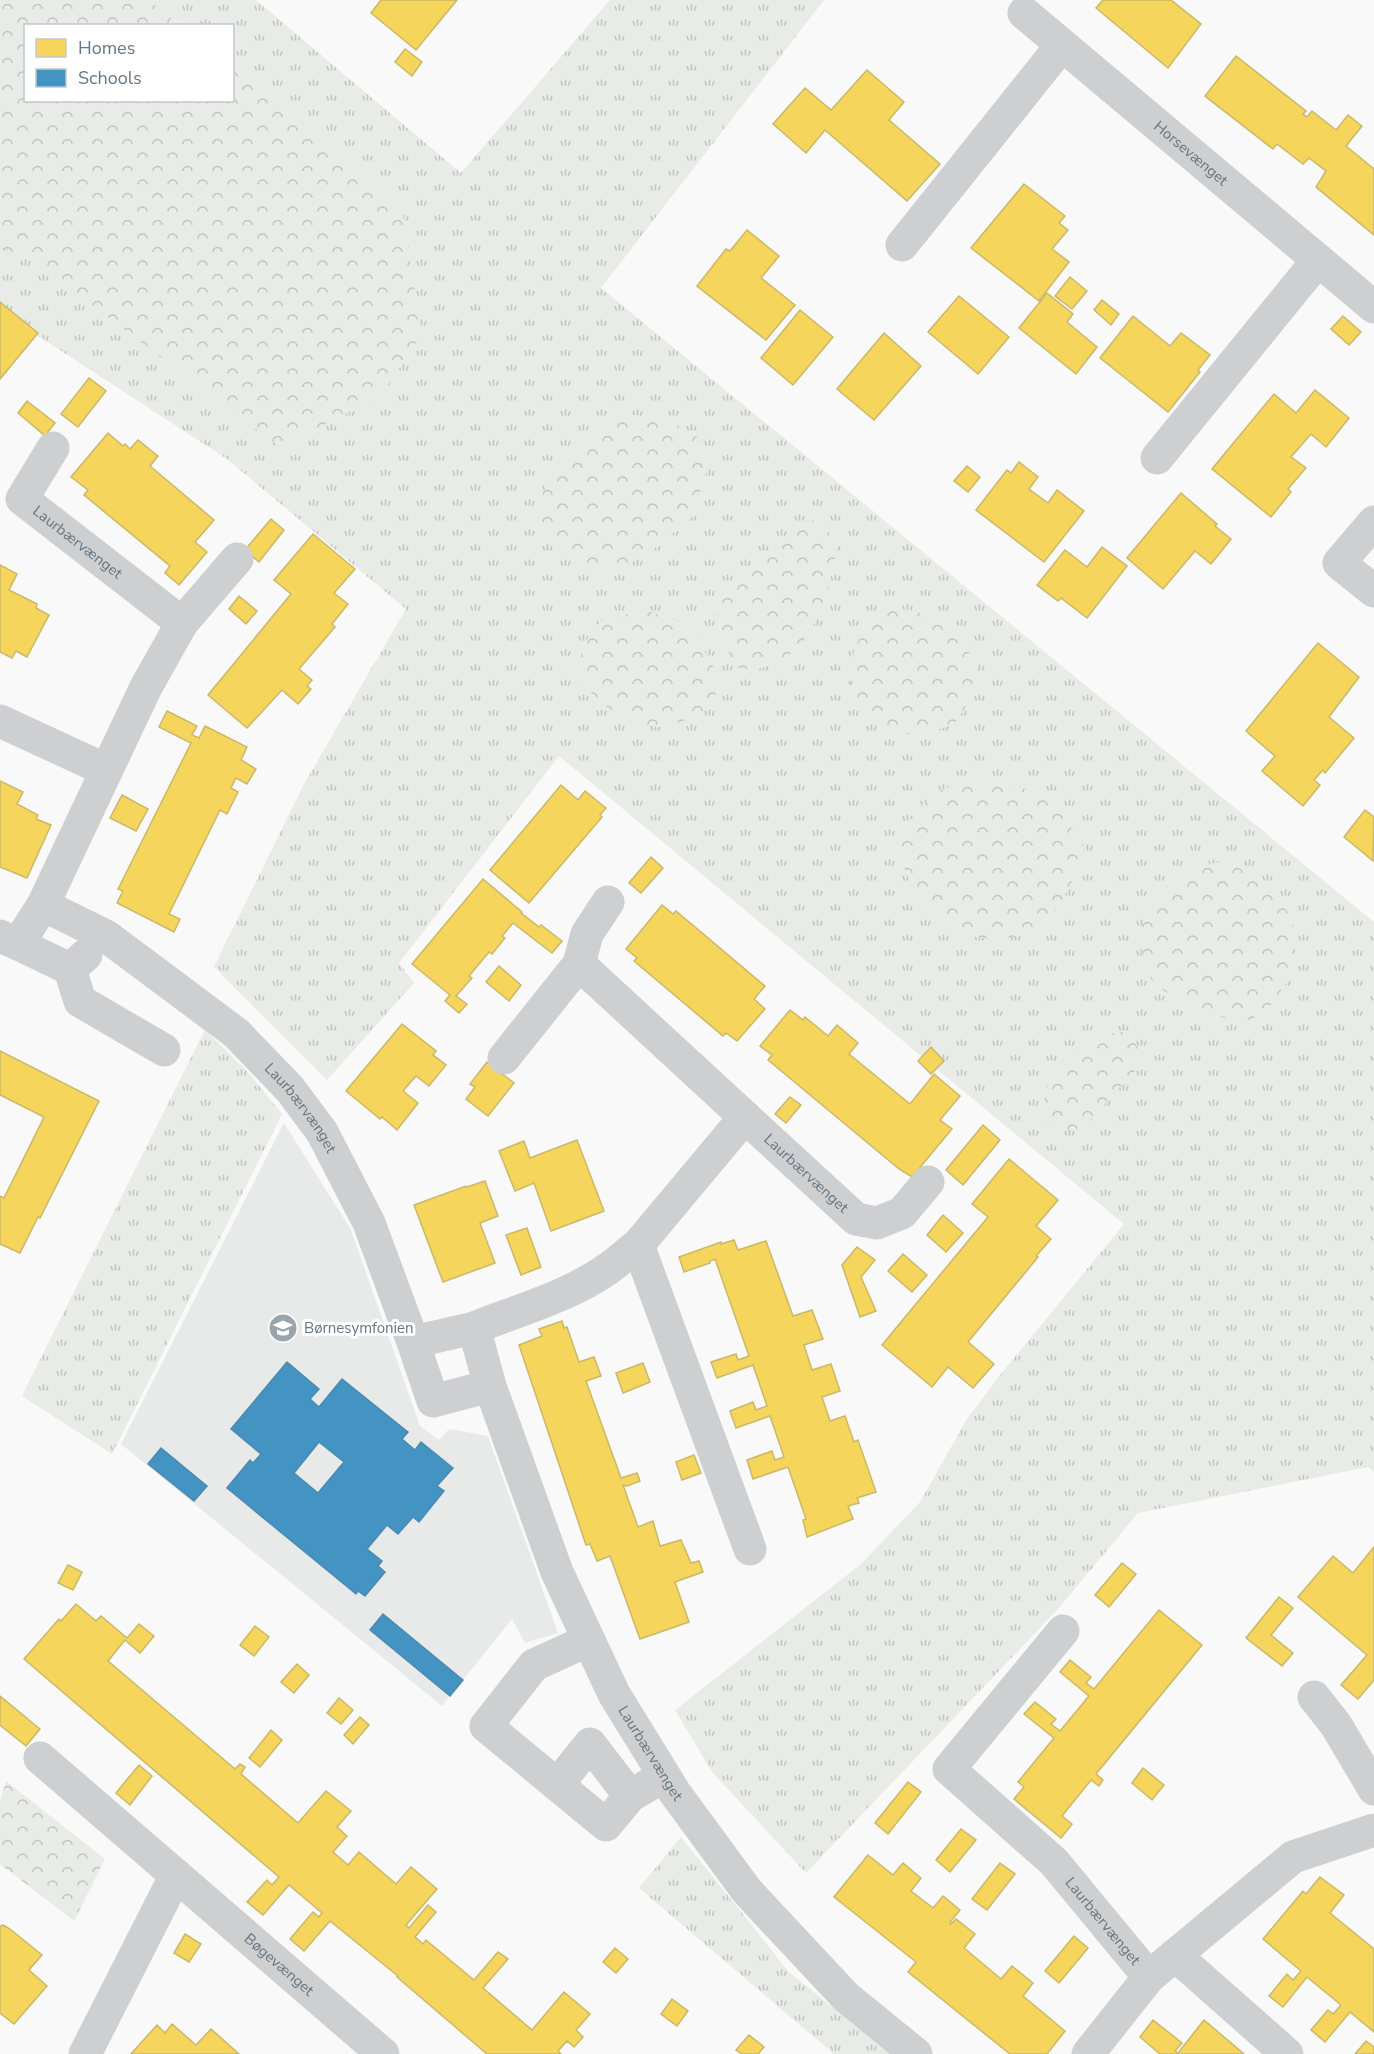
<svg xmlns="http://www.w3.org/2000/svg" width="1374" height="2054" font-family="'Nunito Sans',sans-serif">
	<defs>
		<pattern id="grass-tufts" width="24" height="20" patternUnits="userSpaceOnUse" patternTransform="scale(1.5)"><rect width="24" height="20" fill="#e8ebe6"/><path d="M3 7l-1-3M5 7V3M7 7l1-3M15 17l-1-3M17 17v-4M19 17l1-3" fill="none" stroke="#c0c3c0"/></pattern>
		<pattern id="forest-crowns" width="20" height="18" patternUnits="userSpaceOnUse" patternTransform="scale(1.5)"><rect width="20" height="18" fill="#e8ebe6"/><path d="M2 6a3 3 0 1 1 6 0M12 15a3 3 0 1 1 6 0" fill="none" stroke="#c0c3c0"/></pattern>
	</defs>
	<rect width="100%" height="100%" fill="#f9f9f9"/>
	<path fill="#e8e9e9" d="M284 1123 351 1230 420 1426 439 1440 449 1429 488 1436 558 1633 525 1643 512 1619 442 1706 121 1444Z"/>
	<g fill="url(#grass-tufts)" fill-rule="evenodd">
		<path d="M0 0H256L461 173 610 0H824L601 288 1374 922V1472L1368 1467 1138 1513 1058 1609 806 1873 712 1772 675 1710 861 1564 920 1502 967 1419 1001 1374 1124 1224 559 756 399 963 414 983 327 1080 214 967 304 784 406 609 227 459 0 311ZM26 26H232V100H26Z"/>
		<path d="M205 1030 247 1071 282 1114 112 1454 22 1396Z"/>
		<path d="M681 1837 789 1972 890 2054H834L639 1888Z"/>
	</g>
	<g fill="url(#forest-crowns)">
		<path d="M0 0H148L179 25 26 26V100H232L233 69 402 208 422 335 381 395 281 448 31 259 0 247Z"/>
		<path d="M633 415 668 419 702 440 707 470 692 517 649 553 623 567H597L574 558 547 542 537 527 539 505 551 471 596 431Z"/>
		<path d="M812 520 823 527 835 538 837 545 833 569 822 613 793 652 773 664 755 670 737 668C726 648 711 622 719 598L777 545Z"/>
		<path d="M887 609 914 610 940 623 963 642 979 671 973 696 954 724 923 735 892 732 864 714 852 691 849 668 857 643 869 624Z"/>
		<path d="M648 611 679 622 697 637 716 672V694L700 714 665 728 633 723 604 705 588 690 577 674 579 660 587 639 603 618Z"/>
		<path d="M1000 778 1028 790 1058 809 1085 847 1082 864 1058 907 1030 933 998 940 961 935 936 917 914 892 901 861 902 840 912 815 930 797 961 780Z"/>
		<path d="M1221 862 1239 868 1270 892 1292 917 1296 946 1288 981 1264 1014 1248 1020 1211 1016 1184 1004 1155 985 1144 967 1142 926 1150 908 1162 890 1195 866Z"/>
		<path d="M1121 1032C1134 1039 1139 1046 1141 1060L1133 1073 1083 1128 1066 1130 1046 1119 1042 1109 1050 1075 1071 1052 1096 1036Z"/>
		<path d="M6 1781 105 1859 74 1921 0 1864V1801Z"/>
	</g>
	<g fill="#f6d55c" stroke="#cab868" stroke-width="1.5">
		<path d="M381 0H457L416 50 371 13Z"/>
		<path d="M1103 0H1171L1201 24 1168 68 1096 8Z"/>
		<path d="M405 49 422 62 412 76 395 62Z"/>
		<path d="M1236 56 1306 111 1303 114 1307 117 1312 111 1336 130 1348 115 1362 126 1346 146 1374 169V235L1316 187 1326 171 1309 158 1303 164 1277 144 1273 149 1205 96Z"/>
		<path d="M867 70 904 102 889 120 940 164 907 201 825 130 806 153 773 124 805 88 831 110Z"/>
		<path d="M1024 184 1065 216 1059 223 1068 230 1052 249 1069 262 1039 301 971 248Z"/>
		<path d="M747 230 779 256 761 278 795 305 766 340 697 286 726 249 730 251Z"/>
		<path d="M1070 277 1087 291 1072 309 1055 296Z"/>
		<path d="M1047 293 1073 314 1067 322 1097 347 1076 374 1019 328Z"/>
		<path d="M959 296 1009 337 978 374 928 332Z"/>
		<path d="M1102 300 1119 314 1111 325 1094 310Z"/>
		<path d="M0 302 38 333 0 379Z"/>
		<path d="M800 310 833 337 793 385 761 358Z"/>
		<path d="M1133 316 1170 346 1181 333 1210 355 1198 370 1200 372 1168 412 1100 358Z"/>
		<path d="M1343 316 1361 332 1349 345 1331 329Z"/>
		<path d="M884 333 921 366 874 420 837 389Z"/>
		<path d="M89 378 106 391 78 427 61 414Z"/>
		<path d="M1315 390 1349 418 1326 447 1311 434 1291 457 1306 468 1288 489 1291 492 1271 517 1212 469 1274 394 1296 413Z"/>
		<path d="M27 401 55 423 45 436 18 413Z"/>
		<path d="M108 433 123 446 125 444 130 449 138 440 158 456 150 466 214 520 195 542 207 552 179 585 165 573 170 566 84 495 88 490 71 477Z"/>
		<path d="M1019 462 1038 477 1029 489 1048 503 1057 490 1084 511 1044 562 976 510 1007 470 1011 473Z"/>
		<path d="M967 466 980 477 968 492 954 481Z"/>
		<path d="M1181 493 1217 524 1215 526 1231 539 1211 564 1195 551 1163 589 1127 558Z"/>
		<path d="M271 519 284 530 259 562 245 550Z"/>
		<path d="M313 534 355 569 334 593 348 604 332 624 335 627 299 669 312 680 307 686 311 689 298 704 282 690 247 728 208 695 291 594 274 580Z"/>
		<path d="M1102 547 1127 566 1087 618 1061 598 1058 601 1037 585 1065 550 1087 567Z"/>
		<path d="M0 565 17 574 9 590 37 604 36 608 49 615 27 657 16 651 12 658 0 652Z"/>
		<path d="M239 596 257 611 246 624 229 609Z"/>
		<path d="M1318 643 1359 677 1329 717 1354 738 1325 773 1323 770 1314 780 1320 785 1303 806 1262 771 1275 756 1246 731Z"/>
		<path d="M167 711 197 726 192 735 199 738 205 726 247 747 241 760 256 769 247 784 236 778 231 788 238 792 227 814 220 810 169 914 180 919 174 932 117 903 123 891 118 889 191 743 159 727Z"/>
		<path d="M0 781 23 792 17 804 38 815 36 819 51 825 27 878 0 867Z"/>
		<path d="M561 785 578 800 585 791 606 808 600 815 602 817 529 903 490 870Z"/>
		<path d="M122 795 148 809 136 831 110 818Z"/>
		<path d="M1365 810 1374 817 1373 861 1344 837Z"/>
		<path d="M651 857 663 868 641 893 629 883Z"/>
		<path d="M483 879 522 912 521 913 539 927 541 925 562 941 552 953 513 923 502 936 505 938 492 954 489 952 469 976 472 978 456 996 467 1004 459 1013 445 1001 450 995 412 964Z"/>
		<path d="M662 905 673 914 676 911 765 986 754 999 765 1009 737 1041 726 1033 723 1036 634 961 637 958 626 949Z"/>
		<path d="M499 966 521 985 509 1001 486 982Z"/>
		<path d="M790 1010 803 1020 805 1017 828 1036 837 1025 858 1043 849 1054 910 1104 934 1074 960 1096 940 1120 952 1129 912 1177 899 1169 768 1060 772 1055 760 1046Z"/>
		<path d="M402 1024 436 1051 433 1055 446 1065 429 1086 416 1076 403 1091 418 1103 397 1130 382 1117 380 1119 346 1091Z"/>
		<path d="M931 1047 944 1061 931 1074 918 1061Z"/>
		<path d="M0 1051 99 1101 40 1218 38 1217 20 1253 0 1244V1196L4 1198 44 1117 0 1095Z"/>
		<path d="M487 1062 514 1083 488 1116 466 1099 475 1087 470 1084Z"/>
		<path d="M790 1097 801 1105 786 1123 775 1114Z"/>
		<path d="M983 1125 1000 1140 963 1185 946 1170Z"/>
		<path d="M577 1140 604 1211 551 1231 534 1183 515 1191 499 1151 524 1141 530 1158Z"/>
		<path d="M1009 1159 1058 1200 1036 1226 1051 1239 1036 1256 1038 1257 968 1342 994 1364 973 1388 948 1367 932 1387 882 1345 988 1217 972 1204Z"/>
		<path d="M485 1181 498 1216 480 1223 495 1263 443 1282 414 1205 466 1186 467 1187Z"/>
		<path d="M943 1215 963 1233 946 1252 927 1235Z"/>
		<path d="M527 1228 541 1267 521 1275 506 1235Z"/>
		<path d="M734 1240 738 1250 766 1241 793 1316 812 1310 823 1339 804 1345 812 1370 831 1364 840 1391 822 1397 830 1421 845 1416 854 1442 858 1440 876 1492 857 1498 859 1503 848 1506 853 1519 807 1537 803 1520 806 1519 788 1467 753 1479 747 1460 772 1451 775 1460 784 1457 770 1416 736 1428 730 1411 753 1402 756 1410 767 1406 753 1365 717 1378 711 1362 736 1354 738 1360 749 1356 715 1259 710 1261V1263L684 1272 679 1257 721 1242V1244Z"/>
		<path d="M857 1247 875 1260 861 1277 876 1311 860 1317 842 1265Z"/>
		<path d="M903 1254 927 1275 912 1292 888 1271Z"/>
		<path d="M562 1321 564 1328 567 1327 579 1362 594 1357 601 1376 586 1381 621 1478 637 1473 640 1481 627 1486 623 1485 638 1527 653 1521 660 1546 681 1540 691 1563 699 1561 703 1572 675 1582 689 1622 640 1639 610 1556 597 1561 590 1544 586 1545 519 1345 542 1336 539 1329Z"/>
		<path d="M643 1363 650 1382 623 1393 616 1373Z"/>
		<path d="M694 1455 701 1473 682 1480 676 1462Z"/>
		<path d="M1374 1547V1680L1358 1699 1341 1685 1367 1655 1298 1597 1333 1556 1353 1573Z"/>
		<path d="M1122 1563 1136 1574 1109 1607 1095 1595Z"/>
		<path d="M68 1565 82 1572 73 1590 58 1583Z"/>
		<path d="M1279 1597 1293 1608 1271 1635 1293 1653 1282 1666 1246 1638Z"/>
		<path d="M76 1604 96 1621 101 1616 127 1638 139 1624 154 1636 140 1653 125 1640 108 1661 235 1769 240 1764 245 1767 241 1774 298 1823 326 1791 351 1811 337 1827 347 1836 333 1852 348 1865 359 1852 396 1884 411 1867 437 1889 406 1925 409 1928 428 1905 436 1912 415 1937 423 1944 426 1940 474 1980 498 1952 508 1959 483 1988 532 2030 564 1992 590 2014 576 2030 583 2037 574 2047 567 2041 558 2051 561 2054H487L397 1977 398 1976 330 1921 304 1951 290 1939 313 1912 319 1917 322 1913 289 1885 263 1915 247 1902 267 1880 272 1885 279 1877 24 1659 59 1619 61 1621Z"/>
		<path d="M1159 1610 1202 1645 1096 1774 1103 1780 1099 1786 1091 1780 1062 1816 1072 1824 1061 1838 1014 1799 1024 1787 1018 1782 1054 1738 1024 1714 1035 1702 1056 1719 1051 1724 1060 1731 1089 1696 1060 1672 1070 1660 1091 1677 1086 1683 1094 1689Z"/>
		<path d="M255 1626 269 1637 254 1656 240 1645Z"/>
		<path d="M297 1664 309 1675 294 1693 281 1682Z"/>
		<path d="M0 1696 40 1729 26 1746 0 1725Z"/>
		<path d="M339 1698 353 1710 341 1724 327 1713Z"/>
		<path d="M360 1717 369 1725 353 1744 344 1735Z"/>
		<path d="M271 1730 282 1740 260 1767 249 1758Z"/>
		<path d="M139 1765 152 1776 130 1805 116 1793Z"/>
		<path d="M1143 1768 1164 1785 1152 1800 1132 1783Z"/>
		<path d="M908 1782 921 1792 888 1834 875 1823Z"/>
		<path d="M961 1829 976 1840 950 1872 936 1860Z"/>
		<path d="M868 1855 893 1875 903 1863 921 1878 911 1891 933 1908 943 1896 960 1910 950 1922 951 1924 956 1919 975 1934 964 1948 1001 1979 1012 1966 1033 1983 1023 1996 1065 2031 1047 2054H1010L908 1972 916 1962 834 1897Z"/>
		<path d="M1000 1863 1015 1874 987 1910 972 1899Z"/>
		<path d="M1320 1877 1344 1895 1330 1913 1374 1949V2032L1350 2012 1325 2042 1311 2030 1328 2010 1333 2014 1341 2005 1307 1977 1283 2007 1269 1996 1287 1974 1293 1980 1301 1971 1263 1939 1303 1891 1306 1894Z"/>
		<path d="M3 1925 10 1929 42 1955 29 1970 47 1986 14 2024 0 2013V1926Z"/>
		<path d="M185 1934 201 1944 189 1962 174 1953Z"/>
		<path d="M1074 1936 1088 1948 1059 1983 1045 1971Z"/>
		<path d="M615 1948 628 1959 616 1973 603 1962Z"/>
		<path d="M672 1999 688 2011 677 2026 661 2014Z"/>
		<path d="M1153 2020 1182 2043 1175 2051 1178 2053 1204 2020 1244 2054H1160L1140 2037Z"/>
		<path d="M172 2024 196 2045 211 2029 239 2054H131L157 2025 165 2033Z"/>
		<path d="M749 2035 764 2047 758 2054H742L736 2050Z"/>
		<path d="M1366 2041 1374 2047V2054H1355Z"/>
	</g>
	<g fill="#4393c3" stroke="#4d8ab0" stroke-width="1.5" fill-rule="evenodd">
		<path d="M287 1362 319 1389 310 1399 319 1407 342 1379 408 1432 402 1439 415 1450 421 1442 453 1468 437 1486 444 1491 419 1522 413 1517 398 1534 387 1525 367 1549 382 1561 378 1566 385 1572 365 1596 358 1591 356 1594 227 1488 250 1460 253 1463 261 1454 231 1429ZM319 1442 344 1462 318 1493 294 1473Z"/>
		<path d="M161 1448 207 1486 194 1501 148 1464Z"/>
		<path d="M383 1614 463 1680 450 1696 370 1630Z"/>
	</g>
	<g fill="none" stroke-linecap="round" stroke-linejoin="round">
		<g stroke="#cecfd0" stroke-width="33">
			<path id="s1" d="M1024 13 1374 307"/>
			<path d="M902 245 1062 45"/>
			<path id="s2" d="M53 448 22 499 182 623"/>
			<path d="M1157 458 1318 260"/>
			<path d="M1374 522 1339 563 1374 591"/>
			<path d="M0 721 106 770"/>
			<path d="M608 902 587 934 579 964 745 1117"/>
			<path d="M43 905 146 687 182 623 237 559"/>
			<path id="s3" d="M0 936 18 944 43 905 106 936 236 1033 290 1089 322 1132 369 1223 413 1342"/>
			<path d="M18 944 70 969 86 955"/>
			<path d="M70 969 80 1001 164 1050"/>
			<path d="M504 1058 579 964"/>
			<path id="s4" d="M638 1245 745 1117 856 1219 877 1223 902 1213 928 1182"/>
			<path d="M474 1328C519 1310 570 1296 609 1268 619 1261 628 1252 638 1245L750 1549"/>
			<path id="s5" d="M490 1386 433 1401 413 1342 474 1328 490 1386 557 1572 614 1694 675 1793 747 1891 846 1997 916 2054"/>
			<path id="s6" d="M1063 1631 949 1769 1054 1862 1149 1977"/>
			<path d="M589 1640 534 1665 486 1726 606 1825 630 1796 664 1776"/>
			<path d="M1314 1697 1336 1725 1374 1789"/>
			<path id="s7" d="M40 1758 383 2054"/>
			<path d="M557 1785 590 1744 630 1796"/>
			<path d="M1175 1955 1287 2054"/>
			<path d="M85 2054 176 1875"/>
			<path d="M1088 2054 1149 1977 1293 1857 1374 1830"/>
		</g>
	</g>
	<defs>
		<g id="school-disc" transform="scale(1.5)"><circle r="9.5" fill="#99a4ac" stroke="#fff"/><path d="M0-5L7-2L0 1L-7-2ZM-4 1L0 2.5L4 1V4Q0 6-4 4Z" fill="#fff"/></g>
	</defs>
	<g fill-rule="evenodd">
		<use href="#school-disc" x="283" y="1328"/>
	</g>
	<g text-anchor="middle" stroke-width="6" stroke-linejoin="round" paint-order="stroke">
		<g font-size="15" fill="#657683" stroke="#fff">
			<text dy="5" stroke="none"><textPath href="#s1" startOffset="218">Horsevænget</textPath></text>
			<text dy="5" stroke="none"><textPath href="#s2" startOffset="130">Laurbærvænget</textPath></text>
			<text dy="5" stroke="none"><textPath href="#s3" startOffset="398">Laurbærvænget</textPath></text>
			<text dy="5" stroke="none"><textPath href="#s4" startOffset="250">Laurbærvænget</textPath></text>
			<text dy="5" stroke="none"><textPath href="#s5" startOffset="646">Laurbærvænget</textPath></text>
			<text dy="5" stroke="none"><textPath href="#s6" startOffset="396">Laurbærvænget</textPath></text>
			<text dy="5" stroke="none"><textPath href="#s7" startOffset="316">Bøgevænget</textPath></text>
		</g>
		<g font-size="15" fill="#657683" stroke="#fff" text-anchor="start">
			<text x="304" y="1333">Børnesymfonien</text>
		</g>
	</g>
	<rect x="24" y="24" width="210" height="78" fill="#ffffff" stroke="#c1c8cd" stroke-width="1.5"/>
	<rect x="36" y="39" width="30" height="18" fill="#f6d55c" stroke="#c1c8cd" stroke-width="1.5"/>
	<text x="78" y="54" font-size="18" fill="#657683">Homes</text>
	<rect x="36" y="69" width="30" height="18" fill="#4393c3" stroke="#c1c8cd" stroke-width="1.5"/>
	<text x="78" y="84" font-size="18" fill="#657683">Schools</text>
</svg>
